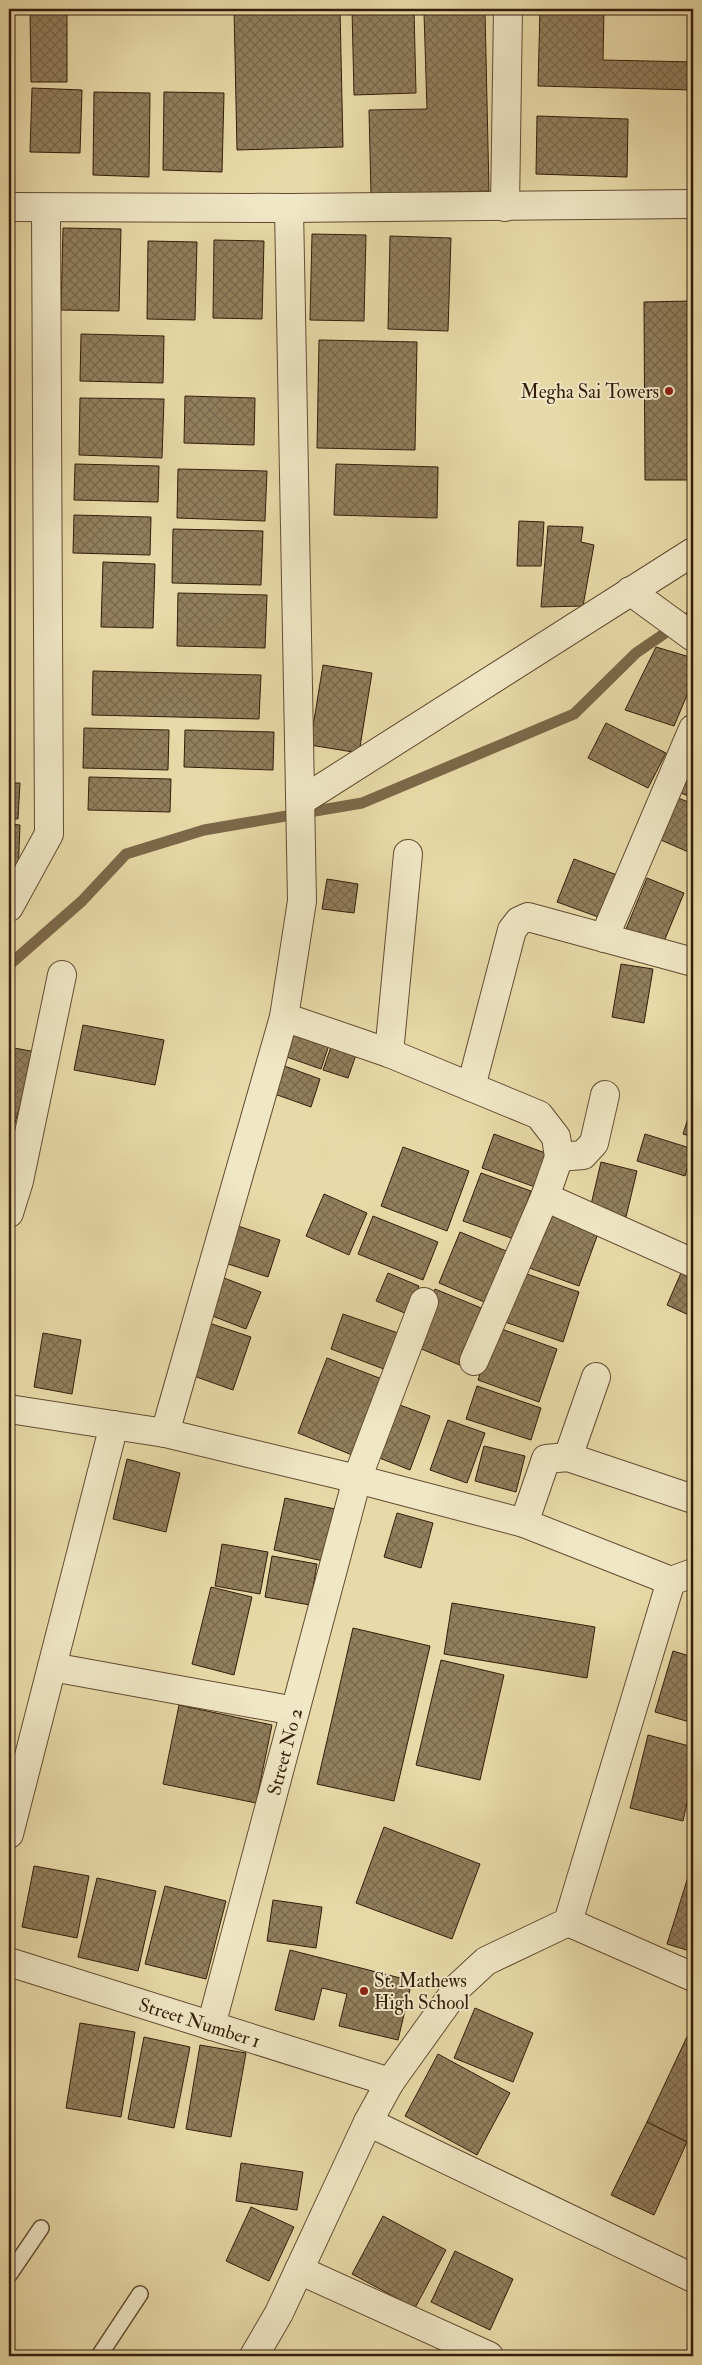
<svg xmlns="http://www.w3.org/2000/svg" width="702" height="2365" font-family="'IM FELL Double Pica',serif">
	<defs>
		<pattern id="building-cross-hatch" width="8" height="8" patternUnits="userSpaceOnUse" patternTransform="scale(1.25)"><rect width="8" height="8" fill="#927f5d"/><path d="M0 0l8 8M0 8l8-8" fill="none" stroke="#78674b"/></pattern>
	</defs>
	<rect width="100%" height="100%" fill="#e8daa8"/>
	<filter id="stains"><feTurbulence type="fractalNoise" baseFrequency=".004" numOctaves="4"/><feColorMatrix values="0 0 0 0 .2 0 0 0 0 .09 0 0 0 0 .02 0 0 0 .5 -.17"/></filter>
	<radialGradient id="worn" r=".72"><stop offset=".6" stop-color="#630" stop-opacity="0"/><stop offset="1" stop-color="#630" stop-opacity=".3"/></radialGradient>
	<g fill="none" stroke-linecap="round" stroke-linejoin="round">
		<path stroke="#7c6849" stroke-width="11" d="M9 965 82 901 126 854 204 830 362 803 574 714 636 653 693 614"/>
	</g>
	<g fill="url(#building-cross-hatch)" stroke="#351d0b">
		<path d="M30 9H67V82H31Z"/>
		<path d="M234 9H340L343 147 237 150Z"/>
		<path d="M352 9H414L416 93 354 95Z"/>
		<path d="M540 9H604L603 60 693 62V90L538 86Z"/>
		<path d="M485 12 489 191 371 194 369 110 427 109 424 13Z"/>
		<path d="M32 88 82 90 80 153 30 152Z"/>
		<path d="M94 92 150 93 149 177 93 175Z"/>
		<path d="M164 92 224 93 222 172 163 170Z"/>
		<path d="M537 116 628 119 627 177 536 174Z"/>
		<path d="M63 228 121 229 119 311 61 310Z"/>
		<path d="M312 234 366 235 364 321 310 320Z"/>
		<path d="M390 236 451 238 448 331 388 329Z"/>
		<path d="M214 240 264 241 262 319 213 318Z"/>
		<path d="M148 241 197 242 195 320 147 319Z"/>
		<path d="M693 301V480H645L644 302Z"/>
		<path d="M81 334 164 336 163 383 80 381Z"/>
		<path d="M319 340 417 342 415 450 317 448Z"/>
		<path d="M185 396 255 398 254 445 184 443Z"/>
		<path d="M80 398 164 399 162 458 79 455Z"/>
		<path d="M75 464 159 466 158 502 74 500Z"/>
		<path d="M336 464 438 467 437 518 334 515Z"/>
		<path d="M178 469 267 471 265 521 177 518Z"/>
		<path d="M74 515 151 517 150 555 73 553Z"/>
		<path d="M519 521 544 522 541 566H517Z"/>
		<path d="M548 526 583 527 581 542 594 545 583 606 541 607Z"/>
		<path d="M173 529 263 531 261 585 172 583Z"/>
		<path d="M103 562 155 564 153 628 101 627Z"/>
		<path d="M178 593 267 595 265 648 177 646Z"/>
		<path d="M656 647 693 658V681L674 726 625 710Z"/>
		<path d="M323 665 372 673 359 753 310 745Z"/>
		<path d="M93 671 261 675 259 719 92 715Z"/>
		<path d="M606 723 666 753 648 788 588 758Z"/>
		<path d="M84 728 169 730 168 770 83 768Z"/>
		<path d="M185 730 274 732 273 770 184 767Z"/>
		<path d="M693 758V798L676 791Z"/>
		<path d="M89 777 171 779 170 812 88 810Z"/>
		<path d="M9 783H20L18 819 9 818Z"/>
		<path d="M671 795 693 804V854L654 837Z"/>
		<path d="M9 824 20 825 18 875H9Z"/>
		<path d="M574 859 617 875 601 918 557 902Z"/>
		<path d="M647 878 684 893 663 944 626 929Z"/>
		<path d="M327 879 358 884 354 913 322 909Z"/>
		<path d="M621 964 653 969 644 1023 612 1017Z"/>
		<path d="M83 1025 164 1040 155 1085 74 1070Z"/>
		<path d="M292 1025 331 1039 321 1069 281 1055Z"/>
		<path d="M332 1044 357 1052 348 1078 323 1070Z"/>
		<path d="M9 1047 36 1052 9 1143Z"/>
		<path d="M279 1064 320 1079 311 1107 269 1092Z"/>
		<path d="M693 1103V1137L683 1134Z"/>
		<path d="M494 1134 548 1154 535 1187 482 1168Z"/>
		<path d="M645 1134 693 1149 685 1176 637 1161Z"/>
		<path d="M403 1147 469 1171 447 1231 381 1206Z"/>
		<path d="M601 1162 637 1171 626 1217 590 1209Z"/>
		<path d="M481 1173 531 1191 514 1239 463 1221Z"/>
		<path d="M324 1194 367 1213 349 1255 306 1236Z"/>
		<path d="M546 1207 600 1228 579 1286 524 1266Z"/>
		<path d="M373 1216 438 1242 423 1280 358 1254Z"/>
		<path d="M232 1224 280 1240 268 1277 219 1261Z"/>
		<path d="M460 1232 511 1253 489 1304 439 1283Z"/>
		<path d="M684 1266 693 1270V1317L667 1305Z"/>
		<path d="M521 1272 579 1292 563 1342 505 1322Z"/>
		<path d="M388 1273 419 1286 407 1314 376 1301Z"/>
		<path d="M216 1275 261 1292 246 1329 202 1312Z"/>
		<path d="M435 1289 486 1310 462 1366 412 1345Z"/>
		<path d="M343 1314 401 1334 389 1371 331 1349Z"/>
		<path d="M209 1323 251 1337 233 1390 191 1375Z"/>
		<path d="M496 1327 557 1349 539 1402 478 1380Z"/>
		<path d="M43 1333 81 1340 72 1394 34 1387Z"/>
		<path d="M327 1358 382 1379 352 1455 298 1433Z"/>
		<path d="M477 1386 541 1408 531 1440 466 1419Z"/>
		<path d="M397 1404 430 1416 410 1470 377 1457Z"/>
		<path d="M448 1420 485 1433 467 1483 430 1470Z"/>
		<path d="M484 1446 525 1456 516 1492 475 1481Z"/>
		<path d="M127 1459 180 1473 166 1532 113 1519Z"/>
		<path d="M285 1498 335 1509 323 1561 274 1550Z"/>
		<path d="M397 1513 433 1523 421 1568 384 1557Z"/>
		<path d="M222 1544 268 1552 260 1594 215 1586Z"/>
		<path d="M272 1556 317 1564 310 1605 265 1597Z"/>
		<path d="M211 1587 252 1597 234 1675 192 1664Z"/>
		<path d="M452 1603 595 1627 587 1678 444 1654Z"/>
		<path d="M353 1628 430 1646 394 1801 317 1784Z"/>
		<path d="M673 1651 693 1657V1723L655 1712Z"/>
		<path d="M441 1660 504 1675 480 1780 416 1765Z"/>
		<path d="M179 1705 272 1725 256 1803 163 1784Z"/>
		<path d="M648 1735 693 1747V1776L683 1821 630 1808Z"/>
		<path d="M384 1827 480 1864 452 1939 356 1903Z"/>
		<path d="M693 1861V1952L667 1944Z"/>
		<path d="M34 1866 89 1876 77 1938 22 1927Z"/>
		<path d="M97 1878 156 1891 138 1971 78 1957Z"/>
		<path d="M165 1886 226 1901 206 1979 145 1964Z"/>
		<path d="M273 1900 322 1907 316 1948 267 1941Z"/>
		<path d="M290 1950 412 1981 398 2040 339 2026 347 1994 322 1988 314 2020 275 2010Z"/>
		<path d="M475 2008 533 2033 513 2082 454 2058Z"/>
		<path d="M80 2023 135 2032 121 2117 66 2108Z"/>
		<path d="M693 2024V2129L687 2142 647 2122Z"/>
		<path d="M144 2037 190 2047 174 2128 128 2119Z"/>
		<path d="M200 2045 246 2053 231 2137 186 2129Z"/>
		<path d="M438 2054 510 2093 477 2155 405 2116Z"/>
		<path d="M647 2122 687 2142 654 2215 611 2195Z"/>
		<path d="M241 2163 303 2172 297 2210 236 2201Z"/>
		<path d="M251 2207 294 2227 269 2281 226 2261Z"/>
		<path d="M383 2216 446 2250 415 2308 352 2274Z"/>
		<path d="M455 2251 513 2279 490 2330 431 2302Z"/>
	</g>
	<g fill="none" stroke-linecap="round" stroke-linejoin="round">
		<g stroke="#624c32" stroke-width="18">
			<g id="service">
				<path d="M9 2275 41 2228"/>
				<path d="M99 2356 140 2294"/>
			</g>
		</g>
		<g stroke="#624c32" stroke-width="30">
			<g id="minor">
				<path d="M9 207 289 208 693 204"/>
				<path d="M505 207 508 9"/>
				<path d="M630 591 693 637"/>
				<path d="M301 801 693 552"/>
				<path d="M9 907 49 834 46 208"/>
				<path d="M604 938 693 729"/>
				<path d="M284 1017 389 1053 539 1115 556 1137 559 1157 545 1197 474 1361"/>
				<path d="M389 1053 408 854"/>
				<path d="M471 1087 512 930 519 921 528 917 693 962"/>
				<path d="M559 1157 583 1155 594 1143 605 1095"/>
				<path d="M545 1197 693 1263"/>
				<path d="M9 1213 19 1181 62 975"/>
				<path d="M9 1409 165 1433 357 1479 524 1523 671 1581"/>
				<path d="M165 1433 284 1017 302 901 289 208"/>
				<path d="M568 1457 596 1377"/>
				<path d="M524 1523 546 1459 568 1457 693 1499"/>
				<path d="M52 1667 295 1711"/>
				<path d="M9 1834 114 1425"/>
				<path d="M568 1922 693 1977"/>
				<path id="s1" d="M9 1962 390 2082"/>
				<path id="s2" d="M211 2026 357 1479 424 1302"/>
				<path d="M368 2122 693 2278"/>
				<path d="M299 2270 489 2356"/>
			</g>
		</g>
		<g stroke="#624c32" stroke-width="30">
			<path id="tertiary" d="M254 2356 279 2313 368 2122 390 2082 459 1986 486 1961 568 1922 671 1581 693 1573"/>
		</g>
		<use href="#service" stroke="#f0e7c6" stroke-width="15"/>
		<use href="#minor" stroke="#f0e7c6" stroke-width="28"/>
		<use href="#tertiary" stroke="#f0e7c6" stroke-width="28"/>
	</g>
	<g fill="#8f2418" stroke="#f0e7c6" stroke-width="2">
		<circle cx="669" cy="391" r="5"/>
		<circle cx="364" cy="1991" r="5"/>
	</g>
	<g text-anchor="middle" stroke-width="4" stroke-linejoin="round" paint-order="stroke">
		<g font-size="19" fill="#351d0b" stroke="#f0e7c6" text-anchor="end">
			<text x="659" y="398">Megha Sai Towers</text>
			<text x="374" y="1987" text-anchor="start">St. Mathews<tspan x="374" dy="22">High School</tspan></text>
		</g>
		<g font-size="19" fill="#351d0b" stroke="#f0e7c6">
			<text dy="7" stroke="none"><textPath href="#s2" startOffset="284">Street No 2</textPath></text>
			<text dy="7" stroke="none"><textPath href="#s1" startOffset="200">Street Number 1</textPath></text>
		</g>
	</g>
	<rect width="702" height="2365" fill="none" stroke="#e8daa8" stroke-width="30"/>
	<rect x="10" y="10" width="682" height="2345" fill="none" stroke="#351d0b" stroke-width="2.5"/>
	<rect x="15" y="15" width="672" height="2335" fill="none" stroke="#351d0b"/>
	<rect width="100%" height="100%" filter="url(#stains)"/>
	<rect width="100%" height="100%" fill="url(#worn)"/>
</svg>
